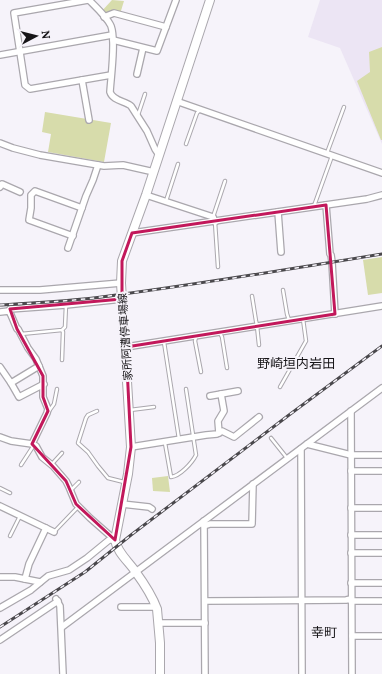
<svg xmlns="http://www.w3.org/2000/svg" width="382" height="674" font-family="Lora,'Noto Sans JP',serif">
	<rect width="100%" height="100%" fill="#f6f3fa"/>
	<path fill="#ece5f4" d="M320 0H382V144L340 48 308 37Z"/>
	<g fill="#d7dcab">
		<path d="M112 0 124 1 120 14 104 17 100 13Z"/>
		<path d="M382 47V140H381L357 81 370 72 369 52Z"/>
		<path d="M45 112 111 123 104 162 48 152 51 134 42 132Z"/>
		<path d="M382 257V293L368 295 363 260Z"/>
		<path d="M168 476 170 492 153 491 152 478Z"/>
	</g>
	<g fill="none" stroke-linecap="round" stroke-linejoin="round">
		<g stroke="#aaa7ad" stroke-width="4.5">
			<g id="service">
				<path d="M138 115 145 94"/>
				<path d="M186 144 197 113 200 110"/>
				<path d="M327 153 344 107"/>
				<path d="M166 201 178 164"/>
				<path d="M314 206 332 156"/>
				<path d="M213 217 225 181"/>
				<path d="M215 222 218 267"/>
				<path d="M283 290 287 314 289 320"/>
				<path d="M252 296 256 321 257 325"/>
				<path d="M257 326 259 345"/>
				<path d="M62 330 63 332 62 360"/>
				<path d="M220 333 222 337 227 368"/>
				<path d="M21 334 62 330 65 327 66 305"/>
				<path d="M196 337 195 341 201 372"/>
				<path d="M164 342 179 439"/>
				<path d="M280 387 306 341 303 319"/>
				<path d="M130 410 154 407"/>
				<path d="M49 411 54 404 57 389"/>
				<path d="M97 411 88 415 86 418 78 443 88 452 98 466 108 478 124 482"/>
				<path d="M271 438 287 458"/>
				<path d="M165 443 171 477C180 476 192 463 196 455L186 389"/>
				<path d="M21 465 34 445"/>
				<path d="M51 465 62 453"/>
				<path d="M0 488 10 493"/>
				<path d="M71 490 79 482"/>
				<path d="M54 532 78 507"/>
				<path d="M10 536 20 516"/>
			</g>
		</g>
		<g stroke="#aaa7ad" stroke-width="8">
			<g id="minor">
				<path d="M88 0 14 13 25 85 30 89 111 75"/>
				<path d="M89 0C96 7 107 17 111 26 116 40 111 76 110 92 113 101 125 101 131 106L147 131 155 149 159 155"/>
				<path d="M104 17 114 13 166 27"/>
				<path d="M113 40 157 51 176 0"/>
				<path d="M0 55 112 35"/>
				<path d="M137 74 143 48"/>
				<path d="M82 80 89 120"/>
				<path d="M176 101 382 173"/>
				<path d="M0 143 13 148 40 155 104 166 123 165 154 172"/>
				<path d="M0 187 2 184 20 192"/>
				<path d="M146 195 213 217 215 222"/>
				<path d="M326 205 330 254 331 255 332 262 335 314"/>
				<path d="M278 212 281 252"/>
				<path d="M132 233 367 199 382 195"/>
				<path d="M73 236 29 220 31 208V195L35 191 82 208"/>
				<path d="M68 248 86 196 93 180 98 165"/>
				<path d="M0 290H40L121 283"/>
				<path d="M9 311 10 309 66 305 122 299"/>
				<path d="M0 312 9 311 11 315 17 329H18L28 348 36 359 43 376V397L48 409 47 413 32 444"/>
				<path d="M126 347 382 306"/>
				<path d="M39 366 11 383 19 397 44 384"/>
				<path d="M0 367 11 383"/>
				<path d="M210 396 238 391"/>
				<path d="M351 411 352 674"/>
				<path d="M219 433 218 421 224 411 221 394"/>
				<path d="M0 437 11 441 32 444 36 446 42 457 53 466 66 481 69 487 76 504 90 518 115 540"/>
				<path d="M307 444 351 455H382"/>
				<path d="M131 447 206 435 217 434 222 431 234 437 259 417"/>
				<path d="M301 449 302 674"/>
				<path d="M351 471H382"/>
				<path d="M122 504 149 507 152 509"/>
				<path d="M0 506 54 532"/>
				<path d="M351 508H382"/>
				<path d="M204 521 205 674"/>
				<path d="M204 526 210 524H252L253 484"/>
				<path d="M351 535H382"/>
				<path d="M351 553H382"/>
				<path d="M0 577H15L40 582"/>
				<path d="M25 579 29 564 46 528"/>
				<path d="M351 583H382"/>
				<path d="M56 599 60 606 63 674"/>
				<path d="M205 601 346 600 351 599"/>
				<path d="M351 601H382"/>
				<path d="M121 607H156"/>
				<path d="M0 608 31 590 48 576 69 570 87 558 109 540H115"/>
				<path d="M158 623H205"/>
				<path d="M62 627 382 388"/>
				<path d="M352 636H382"/>
				<path d="M0 640 58 601"/>
			</g>
		</g>
		<g stroke="#aaa7ad" stroke-width="10">
			<path id="secondary" d="M160 674V643L157 609C152 595 143 582 135 571 128 561 117 552 115 540L128 474 131 447 121 283 122 261 146 195 210 0"/>
		</g>
		<use href="#service" stroke="#fff" stroke-width="2.5"/>
		<use href="#minor" stroke="#fff" stroke-width="5.5"/>
		<use href="#secondary" stroke="#fff" stroke-width="8"/>
		<g stroke="#4a484c" stroke-width="3">
			<g id="rail">
				<path d="M0 305C36 303 73 301 109 296 200 284 291 269 382 254"/>
				<path d="M0 627 85 572 131 535 289 415 382 346"/>
			</g>
		</g>
		<use href="#rail" stroke="#f6f3fa" stroke-width="1.5" stroke-dasharray="4.5" stroke-linecap="butt"/>
	</g>
	<path fill="none" stroke="#c2185b" stroke-width="3" stroke-linejoin="round" d="M326 205 335 314 126 347 131 447 115 540 76 504 66 481 32 444 48 411 43 397V376L17 329 10 309 122 299V261L132 233Z"/>
	<g text-anchor="middle" stroke-width="4" stroke-linejoin="round" paint-order="stroke">
		<g font-size="11" fill="#161417" stroke="#f6f3fa">
			<text transform="translate(125 337) rotate(-94)" y="4">家所阿漕停車場線</text>
		</g>
		<g font-size="13" fill="#161417" stroke="#f6f3fa">
			<text x="296" y="368">野崎垣内岩田</text>
			<text x="324" y="637">幸町</text>
		</g>
	</g>
	<g transform="translate(36 36) rotate(83)" stroke="#f6f3fa" stroke-width="3" paint-order="stroke">
	<path d="M0-3L7 15L0 10L-7 15Z" fill="#161417"/>
	<text y="-6" font-size="11" font-weight="bold" text-anchor="middle" fill="#161417">N</text>
	</g>
</svg>
